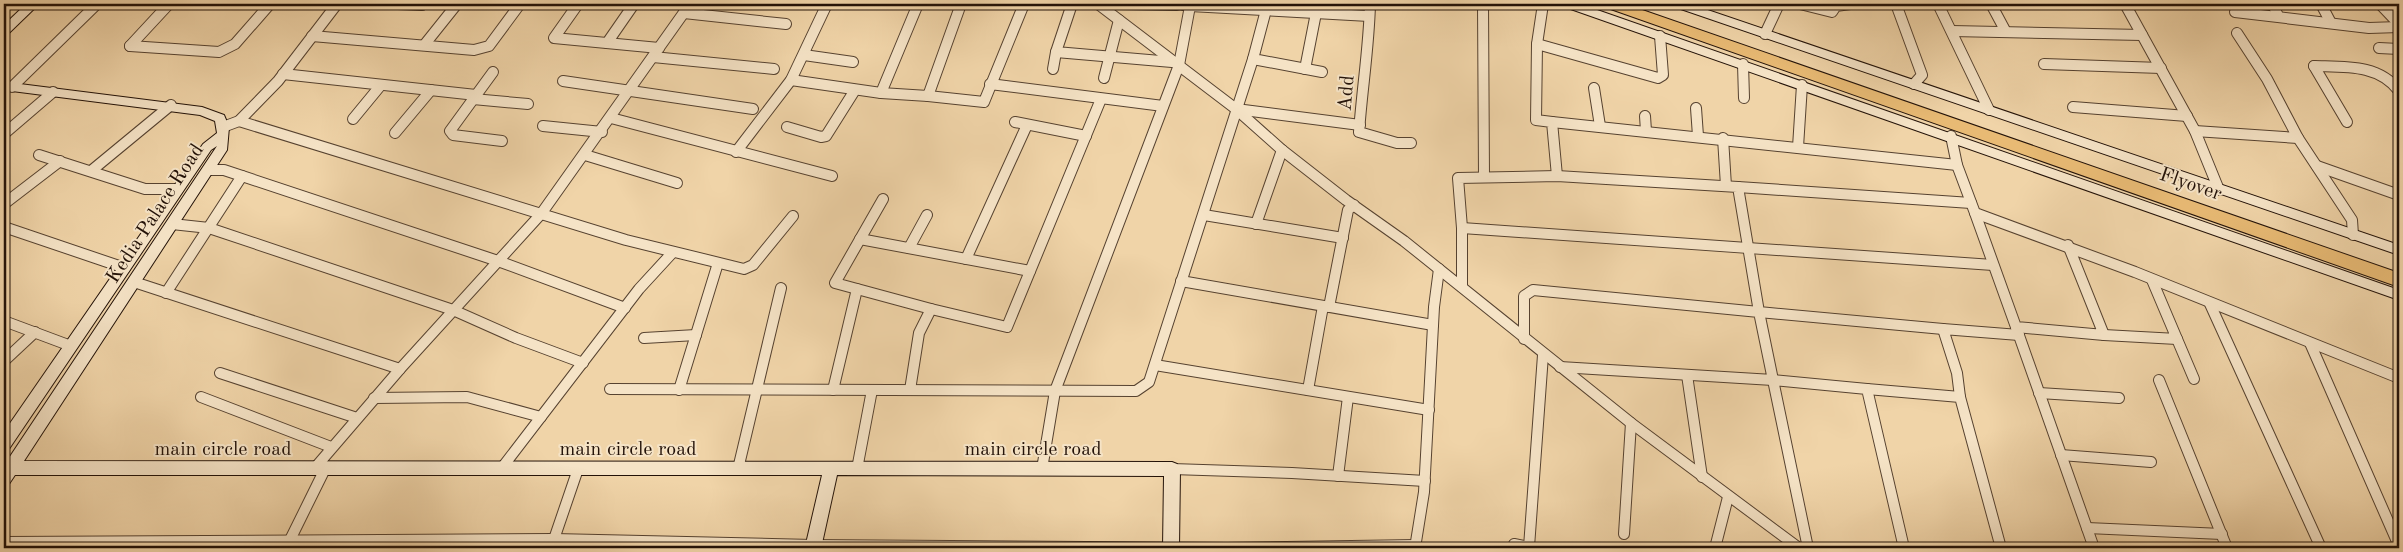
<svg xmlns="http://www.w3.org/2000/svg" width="2403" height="552" font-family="'Old Standard TT',serif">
	<rect width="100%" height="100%" fill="#f0d4a8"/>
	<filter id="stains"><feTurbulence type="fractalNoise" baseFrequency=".004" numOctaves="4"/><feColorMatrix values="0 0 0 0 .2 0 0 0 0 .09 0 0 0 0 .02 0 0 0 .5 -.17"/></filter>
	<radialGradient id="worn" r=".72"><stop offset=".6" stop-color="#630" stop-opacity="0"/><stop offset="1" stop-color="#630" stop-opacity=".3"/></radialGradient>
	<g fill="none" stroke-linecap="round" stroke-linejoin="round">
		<g stroke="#564230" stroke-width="12">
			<g id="street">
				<path d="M398 4 422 5"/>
				<path d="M578 4 554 38 659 48"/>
				<path d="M1072 4 1056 52 1172 62"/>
				<path d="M1098 4 1236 109 1282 150 1346 200 1404 241 1631 423 1799 548"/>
				<path d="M1119 4 1177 5"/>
				<path d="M1370 4C1369 47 1362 89 1359 132L1397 143H1411"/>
				<path d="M1483 4 1484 177"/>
				<path d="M1543 4 1537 44 1536 120 1552 122 1557 176"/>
				<path d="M1800 4 1832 12 1836 6 1850 4"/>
				<path d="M1896 4 1922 75 1914 84"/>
				<path d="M1938 4 1989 110"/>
				<path d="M1991 4 2006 32"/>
				<path d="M2125 4 2195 131 2219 190"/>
				<path d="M2273 4 2278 16"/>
				<path d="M2321 4 2331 23"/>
				<path d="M2380 4 2399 24"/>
				<path d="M1190 6 1369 16"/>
				<path d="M1266 10 1253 59 1322 72"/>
				<path d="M2235 12 2369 28 2399 27"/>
				<path d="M684 13 786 24"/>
				<path d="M1952 31 2142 35"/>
				<path d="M1765 34 1779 4"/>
				<path d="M312 36 474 50 489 46 520 4"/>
				<path d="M607 43 634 4"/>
				<path d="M425 44 457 4"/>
				<path d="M1537 44 1658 78 1663 75 1660 36"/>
				<path d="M130 46 219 52 235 44 270 4"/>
				<path d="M130 46 169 4"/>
				<path d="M2379 48 2399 49"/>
				<path d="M804 55 853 62"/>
				<path d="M653 57 774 69"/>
				<path d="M1743 64 1744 98"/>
				<path d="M2044 64 2161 68"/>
				<path d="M2314 66C2345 67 2379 64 2399 91"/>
				<path d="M2314 66 2347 122"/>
				<path d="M1053 69 1056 52"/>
				<path d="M1305 69 1316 13"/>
				<path d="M493 72 450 131 453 135 502 141"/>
				<path d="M283 74 476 95"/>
				<path d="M1104 78 1119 20"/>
				<path d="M791 80 881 93 928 96 961 4"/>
				<path d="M563 81 753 109"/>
				<path d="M990 84 1163 106"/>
				<path d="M12 87 97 4"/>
				<path d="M1594 88 1600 126"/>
				<path d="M881 93 918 4"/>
				<path d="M928 96 984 102 1024 4"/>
				<path d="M473 99 528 104"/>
				<path d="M2073 107 2187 116"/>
				<path d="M1696 108 1698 136"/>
				<path d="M1236 109 1360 125"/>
				<path d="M1645 116 1646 131"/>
				<path d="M611 118 832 176"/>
				<path d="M353 119 381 85"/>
				<path d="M239 121 626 240 744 269 753 265 793 216"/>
				<path d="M1015 122 1086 136"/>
				<path d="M1552 122 1957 165"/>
				<path d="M543 126 602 132"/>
				<path d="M223 127 239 121 278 81 337 4"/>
				<path d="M787 127 821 137 826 136 855 90"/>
				<path d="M2195 131 2298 138 2267 79 2237 33"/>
				<path d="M395 133 431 90"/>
				<path d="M4 134 53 92"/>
				<path d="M1951 136 1957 165 1975 213 2135 272 2399 378"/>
				<path d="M1723 138 1726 186"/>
				<path d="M2298 138 2352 220 2353 235"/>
				<path d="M1798 147 1802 85"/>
				<path d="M736 152 791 80 827 4"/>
				<path d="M39 155 145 189H178"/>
				<path d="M585 155 677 183"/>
				<path d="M2317 166 2399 195"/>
				<path d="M208 170H224L498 261 625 308"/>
				<path d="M91 171 171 105"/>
				<path d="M1738 187 1971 203"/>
				<path d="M883 199 835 283 931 309"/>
				<path d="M4 204 60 161"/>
				<path d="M1975 213 2016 327 2104 335 2068 245"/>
				<path d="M1204 215 1343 238"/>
				<path d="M172 224 209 228 453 310 516 338 583 363"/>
				<path d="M1256 224 1282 150"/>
				<path d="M4 227 125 268"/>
				<path d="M1462 228 1993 265"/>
				<path d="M860 239 1030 271"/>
				<path d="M909 248 927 215"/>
				<path d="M966 259 1027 125"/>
				<path d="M1181 281 1433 325"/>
				<path d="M134 282 400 369"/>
				<path d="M1462 287V228L1458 178 1557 176 1738 187 1759 312 1943 329"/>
				<path d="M166 293 242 176"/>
				<path d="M2210 304 2321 548"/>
				<path d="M1329 307 1348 210 1354 205"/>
				<path d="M4 321 71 346"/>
				<path d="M2016 327 2094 548"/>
				<path d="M2104 335 2177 339 2152 280"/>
				<path d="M644 338 696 335"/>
				<path d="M1524 339V296L1533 290 1759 312 1773 380 1560 367"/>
				<path d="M2177 339 2194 379"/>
				<path d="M2310 343 2399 546"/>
				<path d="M4 361 35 332"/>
				<path d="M1155 365 1429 410"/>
				<path d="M220 373 357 418"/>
				<path d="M1687 375 1702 477"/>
				<path d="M2159 380 2227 548"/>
				<path d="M610 389 1136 391 1149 382 1253 59"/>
				<path d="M1867 389 1960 397 2001 548"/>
				<path d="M679 390 718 263"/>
				<path d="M833 390 857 289"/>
				<path d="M910 390 919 333 931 309 1007 327 1101 99"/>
				<path d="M1308 390 1323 306"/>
				<path d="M2039 393 2119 398"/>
				<path d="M201 397 331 447"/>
				<path d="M1960 397 1957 373 1943 329 2019 335"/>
				<path d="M374 398 467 397 541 417"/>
				<path d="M2061 455 2151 462"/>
				<path d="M314 469 400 369 541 214 690 4"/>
				<path d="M501 469 639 289 673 252"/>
				<path d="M738 469 781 288"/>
				<path d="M857 469 872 390"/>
				<path d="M1042 469 1055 391 1179 65 1190 6 1178 4"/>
				<path d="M1172 469 1292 473 1425 481"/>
				<path d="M1338 476 1348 397"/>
				<path d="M2087 528 2222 534"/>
				<path d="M1624 534 1631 423"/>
				<path d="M4 542 554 539 813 545 1227 548 1416 545"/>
				<path d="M1529 547 1543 355"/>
				<path d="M286 548 325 469"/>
				<path d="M551 548 578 469"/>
				<path d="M1415 548 1424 492 1434 307 1439 269"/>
				<path d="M1513 548 1514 544 1534 548"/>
				<path d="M1715 548 1728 497"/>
				<path d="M1808 548 1773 380 1867 389 1904 548"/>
			</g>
		</g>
		<g stroke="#231208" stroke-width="2">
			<g id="secondary">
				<path d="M26 4H39L8 34 4 35V25Z"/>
				<path d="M1563 4H1580L2399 290V300L1565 7Z"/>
				<path d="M1673 4H1690L2399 245V255L1675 7Z"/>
				<path d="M4 82 202 107 224 115 229 127 227 150 24 461 1172 462 1177 464 1180 469 1179 548H1163L1164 476 837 475 821 548H805L822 475H15L9 484 4 486V461H7L217 146 211 150 9 449 4 450V432L203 144 217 133 215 121 200 115 4 90Z"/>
			</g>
		</g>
		<g stroke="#231208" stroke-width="2">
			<path id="highway" d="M1602 4H1625L2399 273V287L1605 7Z"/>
		</g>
		<use href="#street" stroke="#f5e3c6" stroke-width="10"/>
		<use href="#secondary" fill="#f5e3c6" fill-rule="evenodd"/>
		<use href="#highway" fill="#e8ba74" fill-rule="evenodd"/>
	</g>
	<g text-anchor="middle" stroke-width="4" stroke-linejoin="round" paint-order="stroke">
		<g font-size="20" fill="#231208" stroke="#f5e3c6">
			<text transform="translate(1345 93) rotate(-85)" y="7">Add</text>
			<text transform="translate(2191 183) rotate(19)" y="7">Flyover</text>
			<text transform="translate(154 213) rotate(-57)" y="7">Kedia Palace Road</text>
			<text x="223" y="455">main circle road</text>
			<text x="628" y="455">main circle road</text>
			<text x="1033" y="455">main circle road</text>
		</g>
	</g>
	<rect width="2403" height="552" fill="none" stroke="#f0d4a8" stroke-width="20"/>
	<rect x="5" y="5" width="2393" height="542" fill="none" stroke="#231208" stroke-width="2.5"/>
	<rect x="10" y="10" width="2383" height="532" fill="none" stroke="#231208"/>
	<rect width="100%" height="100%" filter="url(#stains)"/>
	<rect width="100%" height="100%" fill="url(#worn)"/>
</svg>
